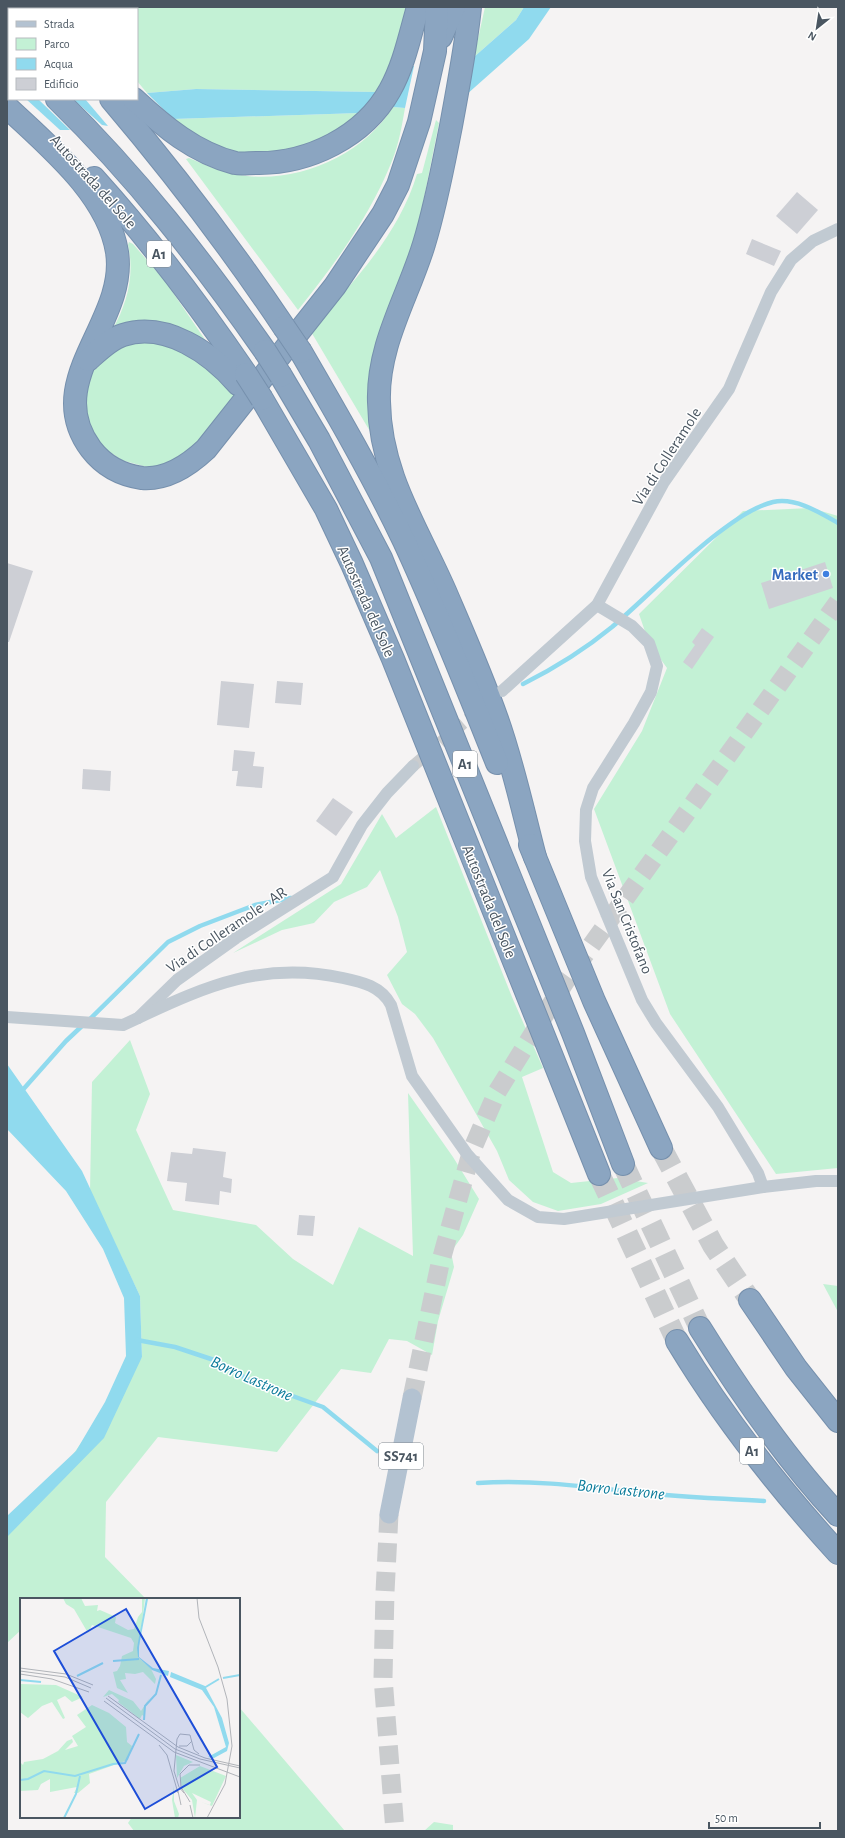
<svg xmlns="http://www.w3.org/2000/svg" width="845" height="1838" font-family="'Alegreya Sans',sans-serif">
	<rect width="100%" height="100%" fill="#f5f3f3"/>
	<g fill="#c3f1d5">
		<path d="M76 7H407L396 57 392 56 383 83 377 92 196 89 147 93 137 81V9H77Z"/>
		<path d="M485 7H524L516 20 474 57Z"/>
		<path d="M393 107 405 108C402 125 399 144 392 161 370 216 335 264 298 310L186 159 189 158C208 166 226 174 247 176 301 182 364 154 393 107Z"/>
		<path d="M360 113 332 136 280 154 234 153 181 129 183 125 173 119Z"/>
		<path d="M436 120 439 123 417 233 383 323 371 433 310 330C351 285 399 235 417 174L422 173Z"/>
		<path d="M129 242 133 244 165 281 208 344 113 329C127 303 135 275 128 245Z"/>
		<path d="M137 340 178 345 237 392 186 456 163 467H147L121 460 113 454 102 451 88 430 83 391 92 371 97 368 107 352Z"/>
		<path d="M811 508 838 516V1168L776 1174 670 1014 594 809 642 731 667 668 649 643 639 614 743 511Z"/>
		<path d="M436 807 512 997 543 1068 522 1077 553 1172 571 1183 618 1178 648 1183 601 1204 558 1211 533 1202 509 1180 497 1151 433 1038 415 1014 402 1004 387 975 407 952 398 917 380 870 367 887 334 902 314 923 282 930 233 953 341 884 382 814 396 838Z"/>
		<path d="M130 1040 150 1094 136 1130 173 1210 256 1225 293 1259 333 1285 359 1227 413 1256 408 1093 453 1157 479 1199 463 1235 451 1252 454 1267 438 1321 432 1355 407 1341 389 1339 371 1373 341 1369 277 1452 158 1437 106 1502 105 1557 146 1599H21V1630L7 1643V1536L38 1504 142 1357 140 1296 90 1191 92 1082Z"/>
		<path d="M823 1284 838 1286V1312Z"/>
		<path d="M239 1707 345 1831H134L128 1823 132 1817H239Z"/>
		<path d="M434 1822 453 1825V1831H424Z"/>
	</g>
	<g fill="#90daee">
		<path d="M524 7H551L529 39 466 95 474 57 516 20Z"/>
		<path d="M410 66H414L405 108 393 107Z"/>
		<path d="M196 89 377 92 360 113 173 119 147 93Z"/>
		<path d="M26 99H38L70 130H60Z"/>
		<path d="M73 99H85L108 126 102 125Z"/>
		<path d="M7 1064 82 1171 140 1296 142 1357 104 1438 7 1537V1516L76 1451 105 1402 126 1356 124 1298 103 1249 66 1191 7 1129Z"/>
	</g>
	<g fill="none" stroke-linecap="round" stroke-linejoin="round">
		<g stroke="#90daee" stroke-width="4.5">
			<path d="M523 684C555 668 584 650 612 627 648 596 680 562 718 533 734 521 753 507 773 502 795 497 819 512 838 523"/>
			<path d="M89 1020 168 942 200 926 255 905 291 898"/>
			<path d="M20 1093 66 1041 83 1025"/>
			<path d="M137 1340 175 1347 214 1360 251 1381 323 1407 377 1451"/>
			<path d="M478 1483C528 1480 575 1485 624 1491 670 1497 717 1498 764 1501"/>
		</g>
	</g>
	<g fill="#cdcfd5">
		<path d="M797 192 818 210 797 234 776 216Z"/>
		<path d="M752 239 781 251 774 266 746 254Z"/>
		<path d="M825 562 833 588 769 609 761 583Z"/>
		<path d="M7 563 33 571 9 642H7Z"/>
		<path d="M702 628 714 637 692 669 683 662 695 645 692 642Z"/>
		<path d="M221 681 254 684 249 728 217 725Z"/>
		<path d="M277 681 303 683 301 705 275 703Z"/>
		<path d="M234 750 255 752 253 766 264 767 262 788 236 786 238 771H232Z"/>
		<path d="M83 769 111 771 110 791 82 789Z"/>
		<path d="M333 798 353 812 336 836 316 821Z"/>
		<path d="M193 1148 226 1152 223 1177 232 1179 231 1193 220 1191 219 1205 185 1201 187 1183 167 1181 171 1152 192 1154Z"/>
		<path d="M299 1215 315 1216 313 1236 297 1235Z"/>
	</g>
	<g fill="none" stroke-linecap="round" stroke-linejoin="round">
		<path stroke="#caccce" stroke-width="12" stroke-dasharray="12 6" stroke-linecap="butt" d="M413 766 480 709"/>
		<g stroke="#caccce" stroke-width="19" stroke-dasharray="19 10" stroke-linecap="butt">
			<path d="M412 1398 440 1264 453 1217 472 1150 497 1092 565 982 838 602"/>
			<path d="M389 1514 385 1592 383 1678 395 1831"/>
		</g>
		<g stroke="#caccce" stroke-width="22" stroke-dasharray="22 11" stroke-linecap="butt">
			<path d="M661 1148 713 1245 750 1300"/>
			<path d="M623 1164 700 1328"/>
			<path d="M599 1174 677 1341"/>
		</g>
		<g stroke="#7690ad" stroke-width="24">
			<g id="highway">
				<path d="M35 7 36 9"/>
				<path d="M54 7 55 9"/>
				<path d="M470 7C466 47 458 87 451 126 443 166 436 205 424 244 408 297 377 345 379 402 380 474 417 527 445 591 463 633 482 676 497 719 513 764 523 811 535 857"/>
				<path d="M441 37 454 7"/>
				<path d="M7 51 9 53"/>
				<path d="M57 99C136 176 202 261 265 351"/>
				<path d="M111 99C173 172 231 248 284 327"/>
				<path d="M134 99C163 126 195 153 235 163 241 164 249 163 256 163 308 164 364 137 390 90 404 65 410 35 418 7"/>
				<path d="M7 107C47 145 108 194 117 252 128 322 40 381 91 449 104 466 121 475 142 478 167 480 189 465 206 449L335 286 383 214 398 185 419 122 435 51 437 7"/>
				<path d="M94 178C150 240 199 305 246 374"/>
				<path d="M301 352C337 414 373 476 404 541 438 614 467 688 497 763"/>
				<path d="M88 360C98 351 110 339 123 335 166 321 211 353 238 384"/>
				<path d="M281 376 319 440 381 558 573 1033 623 1164"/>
				<path d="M262 399 326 509 352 564 393 659 599 1174"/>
				<path d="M530 845 594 1001 661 1148"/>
				<path d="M750 1300 796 1368 838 1421"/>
				<path d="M700 1328C741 1394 785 1458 838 1515"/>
				<path d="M677 1341C724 1419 777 1486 838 1553"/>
			</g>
		</g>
		<g stroke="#c1cad2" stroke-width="12">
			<path d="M597 605 632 626 649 643 657 666 651 692 634 723 593 788 586 810 585 841 591 877 642 1000 656 1023 718 1107 758 1173 763 1187"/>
			<path d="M502 691 597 605 664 482 729 389 771 292 791 260 813 241 838 229"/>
			<path d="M7 1017 123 1025 138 1018 177 980 236 938 333 877 362 825 387 793 413 766"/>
			<path d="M138 1018C208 985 264 961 343 978 362 982 381 986 391 1005L412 1076 467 1154 508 1200 538 1217 564 1219 763 1187 816 1181H838"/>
		</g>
		<path stroke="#b3c2d1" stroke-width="19" d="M389 1514 412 1398"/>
		<use href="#highway" stroke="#8ba5c1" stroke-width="22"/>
		<g stroke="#7690ad" stroke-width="24" stroke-linecap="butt">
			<g id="highway-bridge">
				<path d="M284 327 301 352"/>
				<path d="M265 351 281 376"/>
				<path d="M246 374 262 399"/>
			</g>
		</g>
		<use href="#highway-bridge" stroke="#8ba5c1" stroke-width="22"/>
	</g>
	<circle fill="#3f7fe0" stroke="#fff" stroke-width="1.5" cx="826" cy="574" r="4"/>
	<g text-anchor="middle" stroke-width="3" stroke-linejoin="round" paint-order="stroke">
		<g fill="#fff" stroke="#808990" stroke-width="1">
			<rect x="147" y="241" width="24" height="26" rx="3"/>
			<rect x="453" y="751" width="24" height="26" rx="3"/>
			<rect x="740" y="1438" width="24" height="26" rx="3"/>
			<rect x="379" y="1443" width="44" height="26" rx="3"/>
		</g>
		<g font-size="15" font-weight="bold" fill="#4a5661">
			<text x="159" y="259">A1</text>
			<text x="465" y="769">A1</text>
			<text x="752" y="1456">A1</text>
			<text x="401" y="1461">SS741</text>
		</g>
		<g font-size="16" fill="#4a5661" stroke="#fff">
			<text transform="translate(94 181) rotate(48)" y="6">Autostrada del Sole</text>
			<text transform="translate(666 456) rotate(-57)" y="6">Via di Colleramole</text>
			<text transform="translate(367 601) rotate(66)" y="6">Autostrada del Sole</text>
			<text transform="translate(490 901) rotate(68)" y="6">Autostrada del Sole</text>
			<text transform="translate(628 921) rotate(68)" y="6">Via San Cristofano</text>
			<text transform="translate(226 929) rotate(-34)" y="6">Via di Colleramole - AR</text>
		</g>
		<g font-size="16" font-weight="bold" fill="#366cbe" stroke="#fff" text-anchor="end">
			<text x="818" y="580">Market</text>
		</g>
		<g font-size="17" font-style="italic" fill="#0c7c9b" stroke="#fff">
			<text transform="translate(252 1378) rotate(24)" y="6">Borro Lastrone</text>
			<text transform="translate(621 1489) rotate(6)" y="6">Borro Lastrone</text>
		</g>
	</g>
	<g transform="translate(20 1598)">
		<rect width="220" height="220" fill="#f5f3f3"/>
		<path d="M43 0H61L65 8 78 7 77 13 80 12 96 19 95 25 108 32 114 31 118 19 122 14V0H125L118 59 131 71 136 81 135 86 123 74 115 76 105 75 106 81 100 82 108 95 97 90 93 74 97 73 100 68 102 58 113 53 114 45 111 40 72 27 68 35 54 11 46 6ZM0 86 36 87 63 99 52 104 45 98 37 102 45 120 43 121 32 104 22 108 8 120 0 114ZM89 92 113 103 121 113 130 99 124 110V118L122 117 120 121 98 104 99 102 92 96 83 99ZM72 107 89 115 106 129 107 144 112 148 108 162 69 176 70 185 58 195H54L57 189 30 194V181L21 186 18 192 0 193V164L3 167 4 164 23 161 38 153 47 143 52 141 53 144 45 152 58 148 52 138 66 129 57 117ZM156 157 173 164 164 168 157 180ZM180 168 206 178 192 208 181 204 190 207 191 204 172 195 177 202 175 220 172 202 162 190 160 180ZM154 188V203L159 216 158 220H155L152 202Z" fill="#c3f1d5"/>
		<path d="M126 0 128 1 119 48V59L133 70 149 73 148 78 132 72 118 59 117 50ZM151 74 185 88 202 120 209 145 207 153 194 160 188 159 206 149 194 109 182 92 150 79Z" fill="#90daee"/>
		<path fill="none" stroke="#90daee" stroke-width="2" d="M93 63 119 61M57 78 83 65M203 80 220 77M0 82 21 84M184 90 199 81M124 122 125 108 136 96 141 77M0 182 8 181 24 173 55 178 93 166 105 165 119 136M44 220 56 196 60 178"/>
		<path fill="none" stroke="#b1b4b9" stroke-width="1" d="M177 0 179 20 198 69 207 101 212 148 205 186 187 220M0 70 46 76 73 87M0 73 45 79 71 90M0 76 32 81 69 94M88 98 158 149 185 160 220 168M86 100 155 151 180 161 220 170M84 103 154 154 220 179M139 147 147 157 158 195M159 148H167L172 143M158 193 161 207M164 195 159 189 154 173 157 141 160 136 170 137 174 152 179 156M170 204 161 189 160 176 169 167H180M170 207 173 220"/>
		<path fill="#1d4ed8" fill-opacity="0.15" stroke="#1d4ed8" stroke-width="2" d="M106 11 197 169 125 211 34 53Z"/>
		<rect width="220" height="220" fill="none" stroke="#4a5661" stroke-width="2"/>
	</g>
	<rect width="845" height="1838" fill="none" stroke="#4a5661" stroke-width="16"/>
	<rect x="8" y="8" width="130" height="92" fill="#ffffff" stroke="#b7bbc0"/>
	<rect x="16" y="21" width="20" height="6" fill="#b3c2d1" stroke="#b7bbc0"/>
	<text x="44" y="28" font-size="12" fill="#4a5661">Strada</text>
	<rect x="16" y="38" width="20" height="12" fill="#c3f1d5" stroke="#b7bbc0"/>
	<text x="44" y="48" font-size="12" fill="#4a5661">Parco</text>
	<rect x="16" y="58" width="20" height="12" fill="#90daee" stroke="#b7bbc0"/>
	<text x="44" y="68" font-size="12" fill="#4a5661">Acqua</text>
	<rect x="16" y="78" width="20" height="12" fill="#cdcfd5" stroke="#b7bbc0"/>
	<text x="44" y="88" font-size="12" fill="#4a5661">Edificio</text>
	<g transform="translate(817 28) rotate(210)" stroke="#ffffff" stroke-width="3" paint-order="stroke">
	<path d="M0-3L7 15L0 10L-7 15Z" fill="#4a5661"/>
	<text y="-6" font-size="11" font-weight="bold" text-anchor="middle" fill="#4a5661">N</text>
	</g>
	<path d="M709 1822v6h111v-6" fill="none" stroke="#4a5661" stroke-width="2"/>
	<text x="715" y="1822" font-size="12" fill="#4a5661" stroke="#ffffff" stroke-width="3" paint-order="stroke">50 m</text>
</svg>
